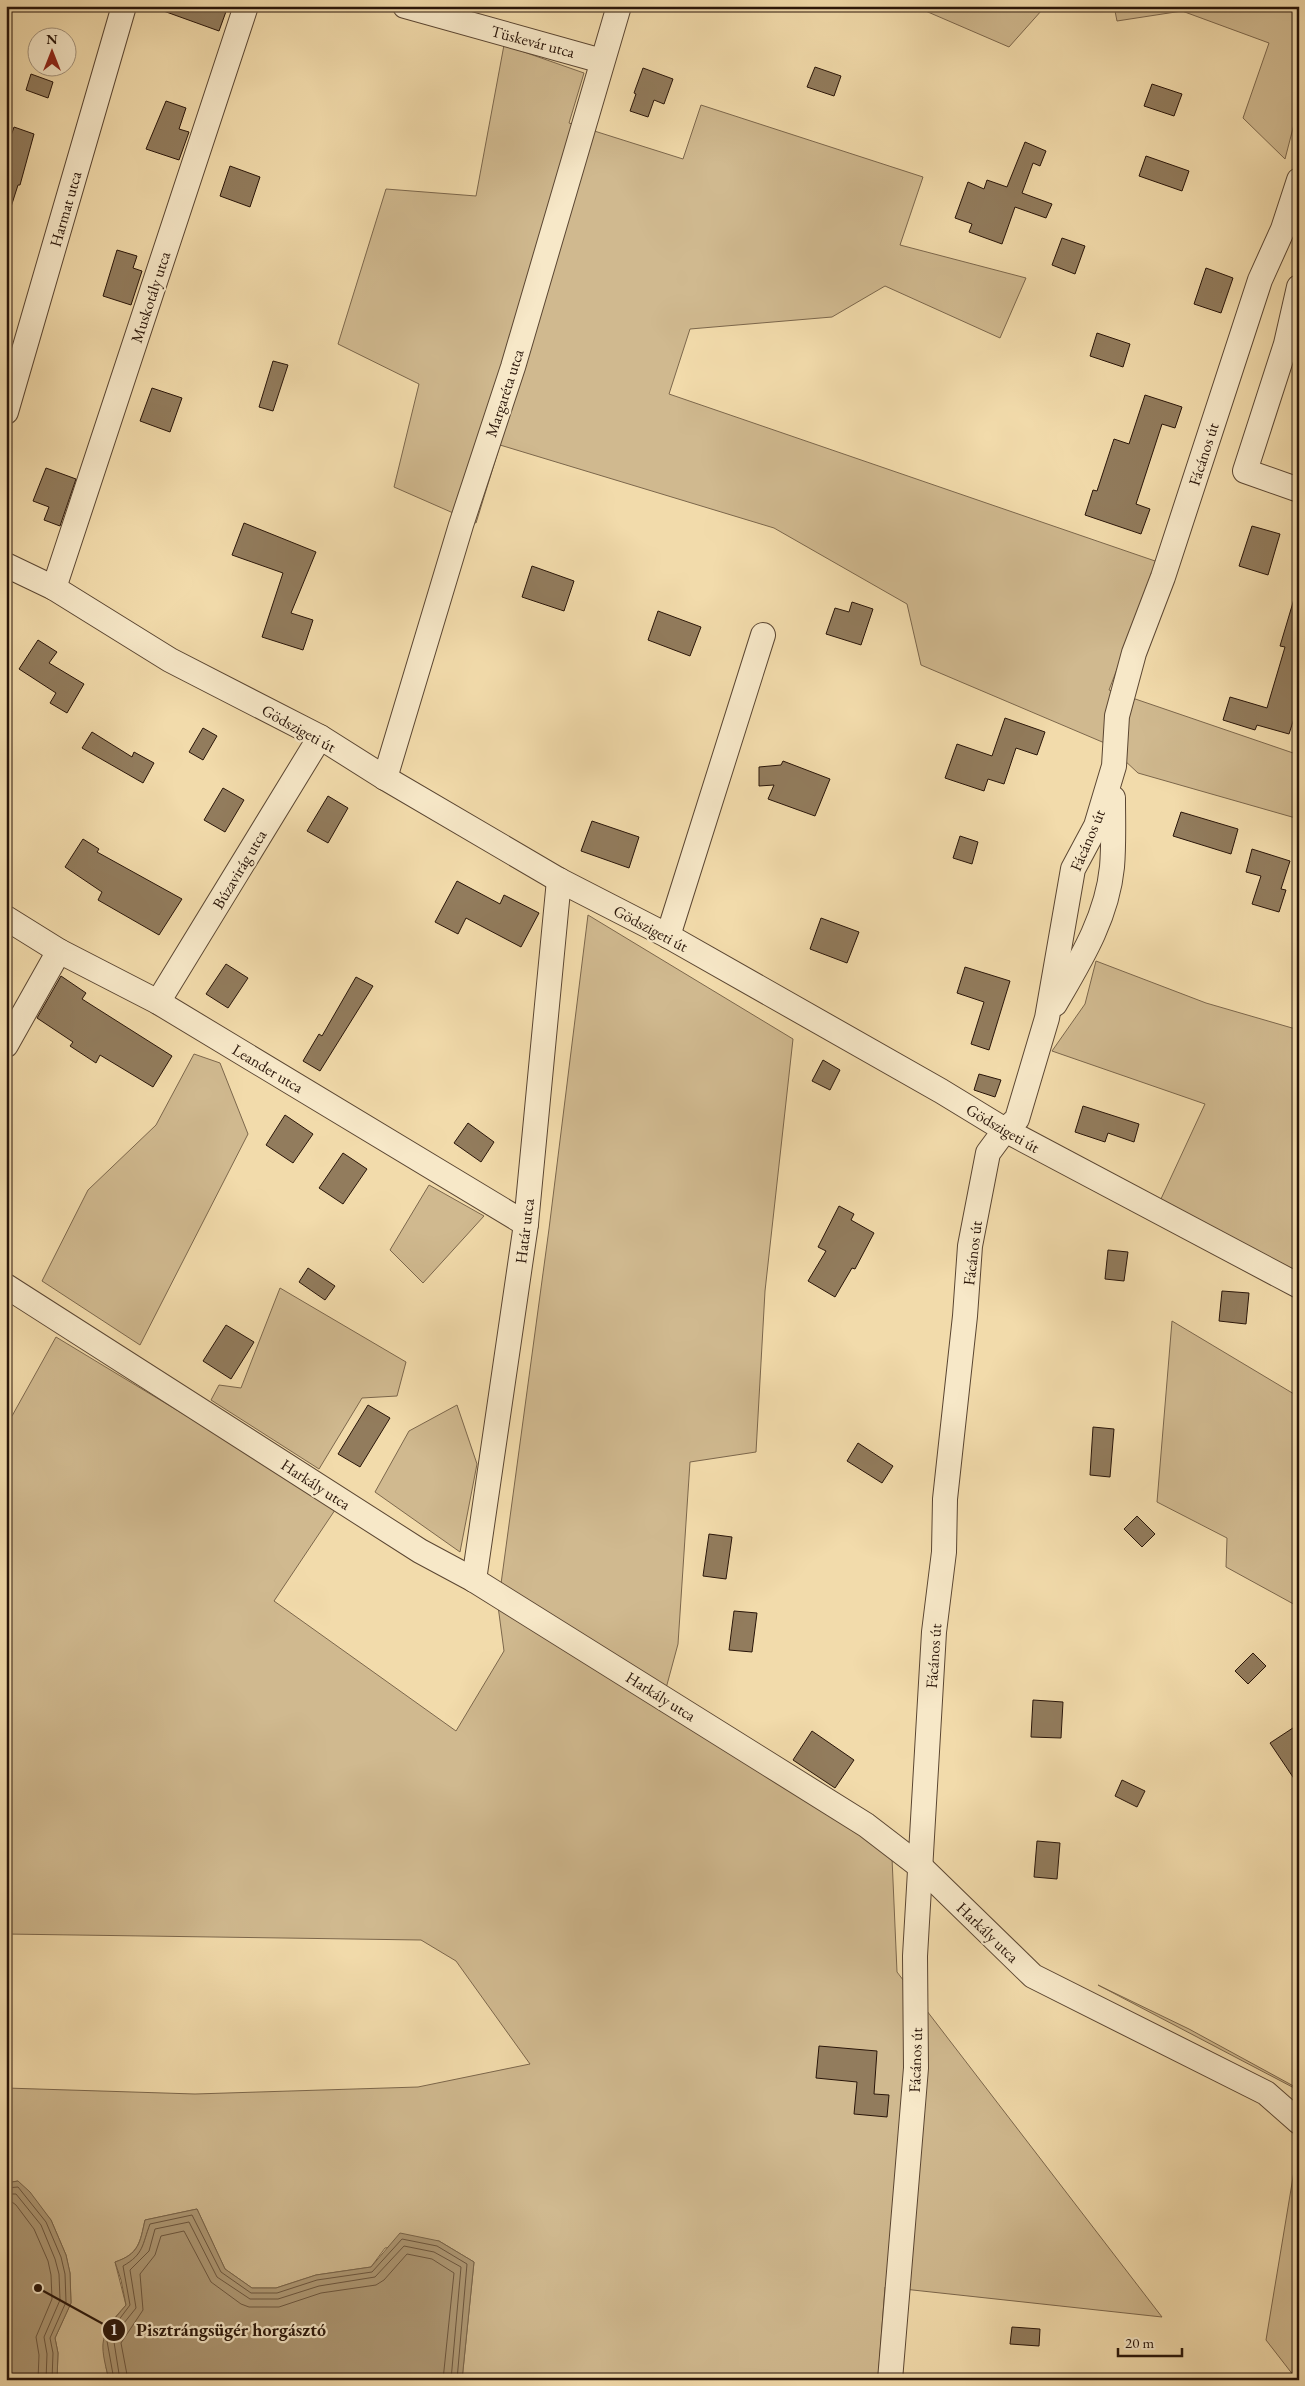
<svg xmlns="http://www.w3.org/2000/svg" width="1305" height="2386" font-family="'EB Garamond',serif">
	<rect width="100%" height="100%" fill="#f2dbab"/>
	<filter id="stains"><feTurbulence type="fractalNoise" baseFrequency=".004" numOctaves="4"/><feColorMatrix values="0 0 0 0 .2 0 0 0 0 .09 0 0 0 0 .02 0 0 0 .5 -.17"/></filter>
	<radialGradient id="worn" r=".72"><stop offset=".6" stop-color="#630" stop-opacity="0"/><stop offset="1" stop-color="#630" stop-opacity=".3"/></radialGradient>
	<g fill="#d0b98f" stroke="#7c674c">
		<path d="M914 6H1035L1042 10 1009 47Z"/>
		<path d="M1114 6H1299V105L1285 159 1243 118 1269 43 1182 11 1117 21Z"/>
		<path d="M504 45 584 73 569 123 683 159 701 105 923 177 900 245 1026 278 1000 338 885 286 832 317 690 329 669 394 1158 562 1109 690 1299 755V819L1138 773 1107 744 921 665 907 604 774 528 500 445 476 523 394 487 419 384 338 344 386 189 476 196Z"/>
		<path d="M588 915 793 1039 765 1291 756 1452 690 1462 678 1644 665 1692 891 1835 897 1972 1162 2317 885 2287 878 2380H462L474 2262 439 2241 385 2248 371 2267 316 2275 276 2288H252L225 2269 197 2209 145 2220C140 2242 139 2254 115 2262L126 2305 111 2322 106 2367 109 2380H57L58 2353 55 2338 71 2303 70 2273 66 2255 51 2220 18 2181 6 2183V2088L195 2094 418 2087 530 2064 456 1961 421 1940 6 1934V1424L12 1416 56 1337 337 1507 274 1601 456 1731 504 1651 498 1606 549 1229Z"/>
		<path d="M1096 961 1206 1003 1299 1030V1275L1160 1201 1205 1104 1052 1051 1085 1004Z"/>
		<path d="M194 1054 220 1063 248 1134 140 1345 42 1281 88 1190 156 1125Z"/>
		<path d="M429 1185 484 1216 423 1283 390 1250Z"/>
		<path d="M280 1288 406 1362 397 1396 362 1398 319 1469 211 1400 219 1385 241 1388Z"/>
		<path d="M1172 1321 1299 1397V1607L1226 1567 1227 1538 1157 1502Z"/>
		<path d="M457 1405 477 1464 460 1552 375 1492 409 1431Z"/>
		<path d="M1098 1985 1189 2029 1299 2089V2101L1298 2090Z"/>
		<path d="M1299 2141V2380H1297L1266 2340Z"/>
	</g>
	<g fill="#ae9874" stroke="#796449">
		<path d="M18 2181 30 2192 51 2220 66 2255 70 2273 71 2303 55 2338 58 2353 57 2380H6V2183Z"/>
		<path d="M197 2209 225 2269 252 2288H276L316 2275 371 2267 400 2233 439 2241 474 2262 462 2380H109C99 2340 99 2337 126 2305L121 2280 115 2262C139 2254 140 2243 145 2220Z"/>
	</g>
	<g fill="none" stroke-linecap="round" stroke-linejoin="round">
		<g stroke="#6c563e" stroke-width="1">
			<path d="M6 2188 18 2187 46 2222 61 2257 65 2274 66 2302 50 2338 53 2353 52 2380"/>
			<path d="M6 2194H16L41 2225 55 2259 59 2274 60 2300 44 2337 47 2354 46 2380"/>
			<path d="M6 2202H12L16 2205 34 2229 48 2261 51 2275 52 2299 36 2337 39 2355 38 2380"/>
			<path d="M114 2380 107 2341 115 2325 130 2305 123 2266C144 2254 142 2245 150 2224L192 2215 221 2272 251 2293H277L317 2280 372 2272 402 2239 437 2246 467 2264 457 2380"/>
			<path d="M120 2380 114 2342 120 2328 136 2308 130 2270 149 2251 155 2229 189 2222 217 2277 250 2299H278L319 2286 375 2277 404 2246 434 2252 461 2267 451 2380"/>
			<path d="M128 2380 121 2343 143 2310 140 2274 155 2255 161 2236 184 2231 211 2282 241 2304 249 2307H279L321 2293 376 2285 384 2280 407 2254 432 2259 454 2273 443 2380"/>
		</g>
	</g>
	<g fill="#927c5d" stroke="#291509">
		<path d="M159 6H228L219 31 158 9Z"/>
		<path d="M815 67 841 76 834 96 807 87Z"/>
		<path d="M643 68 673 79 664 104 654 100 648 117 630 111 636 94 634 93Z"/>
		<path d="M31 74 53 82 48 98 26 90Z"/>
		<path d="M1152 84 1182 94 1174 116 1144 106Z"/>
		<path d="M166 101 186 108 179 129 189 132 179 160 146 149Z"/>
		<path d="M14 127 34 134 20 185H18L10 210H6V150Z"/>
		<path d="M1025 142 1046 151 1040 166 1033 163 1022 193 1052 204 1046 218 1015 207 1002 244 969 232 972 224 955 218 968 182 984 189 987 180 1007 187Z"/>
		<path d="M1146 156 1189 171 1182 191 1139 176Z"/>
		<path d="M230 166 260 177 250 207 220 196Z"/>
		<path d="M1062 238 1085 246 1075 274 1052 265Z"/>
		<path d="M117 250 137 256 133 268 142 271 131 305 103 296Z"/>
		<path d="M1206 268 1233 278 1221 313 1194 304Z"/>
		<path d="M1097 333 1130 344 1123 367 1090 356Z"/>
		<path d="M273 361 288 365 273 411 259 407Z"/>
		<path d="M152 388 182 398 170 432 140 421Z"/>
		<path d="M1145 395 1182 407 1175 428 1162 424 1136 504 1150 509 1141 534 1085 515 1093 490 1097 491 1114 439 1129 444Z"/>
		<path d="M46 468 76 479 60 526 44 520 49 507 33 501Z"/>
		<path d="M244 523 316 552 291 613 313 620 303 650 262 637 283 573 232 555Z"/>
		<path d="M1252 526 1280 534 1268 575 1239 566Z"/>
		<path d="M532 566 574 581 564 611 522 597Z"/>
		<path d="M1294 599 1299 600V703L1289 734 1257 725 1255 730 1223 720 1230 697 1267 708 1285 647 1280 646Z"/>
		<path d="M852 602 873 609 861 645 826 634 835 608 849 612Z"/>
		<path d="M658 611 701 627 690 656 648 640Z"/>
		<path d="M38 640 57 652 49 663 84 684 67 713 50 703 56 693 19 669Z"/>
		<path d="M1005 718 1045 732 1037 755 1016 748 1004 784 988 779 984 791 945 778 957 744 992 756Z"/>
		<path d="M203 728 217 736 203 760 189 752Z"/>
		<path d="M92 732 132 757 134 752 154 763 143 783 82 748Z"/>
		<path d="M783 761 830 779 815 816 768 799 774 785 759 786V767L781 765Z"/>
		<path d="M223 788 244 800 225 832 204 820Z"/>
		<path d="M328 796 348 808 328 843 307 831Z"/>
		<path d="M1181 812 1238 829 1231 854 1173 836Z"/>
		<path d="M592 821 639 837 629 868 581 851Z"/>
		<path d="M960 836 978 842 972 864 953 858Z"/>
		<path d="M83 839 99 849 97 852 182 899 159 935 98 900 102 892 65 867Z"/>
		<path d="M1252 849 1290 861 1281 889 1286 890 1279 912 1252 904 1261 876 1246 872Z"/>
		<path d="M457 881 500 904 504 895 539 913 521 947 466 918 458 934 435 922Z"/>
		<path d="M821 918 859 932 847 963 810 949Z"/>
		<path d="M226 964 248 978 228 1008 206 994Z"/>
		<path d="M965 967 1010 981 989 1050 971 1044 984 1002 957 993Z"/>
		<path d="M61 976 86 993 82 999 172 1056 153 1087 100 1055 96 1063 70 1046 73 1042 37 1018Z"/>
		<path d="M356 977 373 986 320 1071 303 1061 319 1034 322 1036Z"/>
		<path d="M823 1060 840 1070 830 1090 812 1081Z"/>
		<path d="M979 1074 1001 1080 995 1097 974 1090Z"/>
		<path d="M1083 1106 1139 1124 1134 1142 1108 1133 1105 1142 1075 1132Z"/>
		<path d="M285 1115 313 1134 293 1163 266 1145Z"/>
		<path d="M468 1123 494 1142 481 1162 454 1143Z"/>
		<path d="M343 1153 367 1169 343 1204 319 1188Z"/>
		<path d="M839 1206 854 1214 851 1220 874 1233 855 1269 852 1268 835 1297 808 1281 826 1251 818 1247Z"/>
		<path d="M1108 1250 1128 1252 1124 1281 1105 1279Z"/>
		<path d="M308 1268 335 1286 325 1300 299 1282Z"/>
		<path d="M1222 1291 1249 1293 1246 1324 1219 1321Z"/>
		<path d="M226 1325 254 1342 231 1379 203 1361Z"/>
		<path d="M368 1405 390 1418 360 1467 338 1454Z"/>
		<path d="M1093 1427 1114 1429 1110 1477 1090 1475Z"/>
		<path d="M858 1443 893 1466 882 1483 847 1461Z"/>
		<path d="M1137 1516 1155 1534 1142 1547 1124 1529Z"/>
		<path d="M709 1534 732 1537 726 1579 703 1576Z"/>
		<path d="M734 1611 757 1613 752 1652 729 1650Z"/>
		<path d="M1253 1653 1266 1666 1248 1684 1235 1671Z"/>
		<path d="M1033 1700 1063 1702 1061 1738 1031 1737Z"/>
		<path d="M1299 1724V1786L1270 1743Z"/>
		<path d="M812 1731 854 1760 835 1788 793 1760Z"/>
		<path d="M1122 1780 1145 1791 1137 1807 1115 1796Z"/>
		<path d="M1037 1841 1060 1843 1057 1879 1034 1877Z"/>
		<path d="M819 2046 877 2051 874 2094 889 2095 887 2117 854 2114 857 2082 816 2078Z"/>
		<path d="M1012 2327 1040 2329 1039 2346 1010 2344Z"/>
	</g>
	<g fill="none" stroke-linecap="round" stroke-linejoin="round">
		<g stroke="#5b4632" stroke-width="26">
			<g id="street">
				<path d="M405 6 602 61"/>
				<path d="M1299 287 1286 344 1245 471 1299 490"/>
				<path d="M6 412 124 6"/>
				<path d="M6 565 54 588 170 660 320 737 385 778 559 880 668 936 941 1091 1005 1130 1299 1286"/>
				<path d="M54 588 246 6"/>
				<path d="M385 778 461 525 513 367 619 6"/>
				<path d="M6 918 59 951 158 1002 526 1224"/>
				<path d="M668 936 763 635"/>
				<path d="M158 1002 320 737"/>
				<path d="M1055 1004C1080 961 1107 918 1112 867 1114 844 1113 821 1113 798"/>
				<path d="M6 1045 59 951"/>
				<path d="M6 1286 420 1551 474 1580 866 1825 922 1868 1033 1976 1266 2093 1299 2122"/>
				<path d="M474 1580 526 1224 559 880"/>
				<path d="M890 2380 916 2068 915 1956 934 1632 944 1552 945 1499 965 1316 970 1246 988 1153 1005 1130 1017 1119 1047 1018 1073 869 1096 826 1114 766 1117 716 1134 653 1163 577 1260 280 1283 229 1299 180"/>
			</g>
		</g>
		<use href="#street" stroke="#f7e8c8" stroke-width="24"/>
	</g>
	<g text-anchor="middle" stroke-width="4.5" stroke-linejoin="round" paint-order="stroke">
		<g font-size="16" fill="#291509" stroke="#f7e8c8">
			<text transform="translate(533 41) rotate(15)" y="6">Tüskevár utca</text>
			<text transform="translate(65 209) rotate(-74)" y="6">Harmat utca</text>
			<text transform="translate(150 297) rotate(-72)" y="6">Muskotály utca</text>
			<text transform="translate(504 393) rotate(-72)" y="6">Margaréta utca</text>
			<text transform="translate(1203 454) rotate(-72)" y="6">Fácános út</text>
			<text transform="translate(299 728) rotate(29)" y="6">Gödszigeti út</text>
			<text transform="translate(1087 840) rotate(-67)" y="6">Fácános út</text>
			<text transform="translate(239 869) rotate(-59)" y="6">Búzavirág utca</text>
			<text transform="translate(651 928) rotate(28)" y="6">Gödszigeti út</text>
			<text transform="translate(268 1068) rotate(31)" y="6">Leander utca</text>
			<text transform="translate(1003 1128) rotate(30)" y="6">Gödszigeti út</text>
			<text transform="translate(524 1231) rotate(-83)" y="6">Határ utca</text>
			<text transform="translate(972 1253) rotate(-83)" y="6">Fácános út</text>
			<text transform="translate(316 1484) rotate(33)" y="6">Harkály utca</text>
			<text transform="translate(933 1656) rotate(-86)" y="6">Fácános út</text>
			<text transform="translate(661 1696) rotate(32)" y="6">Harkály utca</text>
			<text transform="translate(988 1932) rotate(44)" y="6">Harkály utca</text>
			<text transform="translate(915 2060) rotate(-88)" y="6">Fácános út</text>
		</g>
	</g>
	<path fill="none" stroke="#291509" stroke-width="2" d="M38 2288L114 2330"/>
	<g fill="#291509" stroke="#f7e8c8" stroke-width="2">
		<circle cx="38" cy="2288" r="5"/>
		<circle cx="114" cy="2330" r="12"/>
	</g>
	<g font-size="15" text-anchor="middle" font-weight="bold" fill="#fff">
		<text x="114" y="2335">1</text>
	</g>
	<g font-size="18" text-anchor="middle" font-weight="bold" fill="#291509" stroke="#f7e8c8" stroke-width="4.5" stroke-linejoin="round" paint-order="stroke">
		<text x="231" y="2336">Pisztrángsügér horgásztó</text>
	</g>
	<rect width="1305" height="2386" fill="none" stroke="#f2dbab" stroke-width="25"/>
	<rect x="8" y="8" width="1290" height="2371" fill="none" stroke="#291509" stroke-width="2.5"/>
	<rect x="12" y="12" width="1280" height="2361" fill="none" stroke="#291509"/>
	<g transform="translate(52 52)"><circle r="24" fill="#f7e8c8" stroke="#a5947c"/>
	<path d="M0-4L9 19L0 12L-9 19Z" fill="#8f2418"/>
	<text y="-8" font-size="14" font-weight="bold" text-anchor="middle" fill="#291509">N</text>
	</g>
	<path d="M1118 2348v8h64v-8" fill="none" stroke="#291509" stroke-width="2.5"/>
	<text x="1125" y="2348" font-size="15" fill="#291509" stroke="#f7e8c8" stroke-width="4" paint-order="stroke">20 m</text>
	<rect width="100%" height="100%" filter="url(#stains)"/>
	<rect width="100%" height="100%" fill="url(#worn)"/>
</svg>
